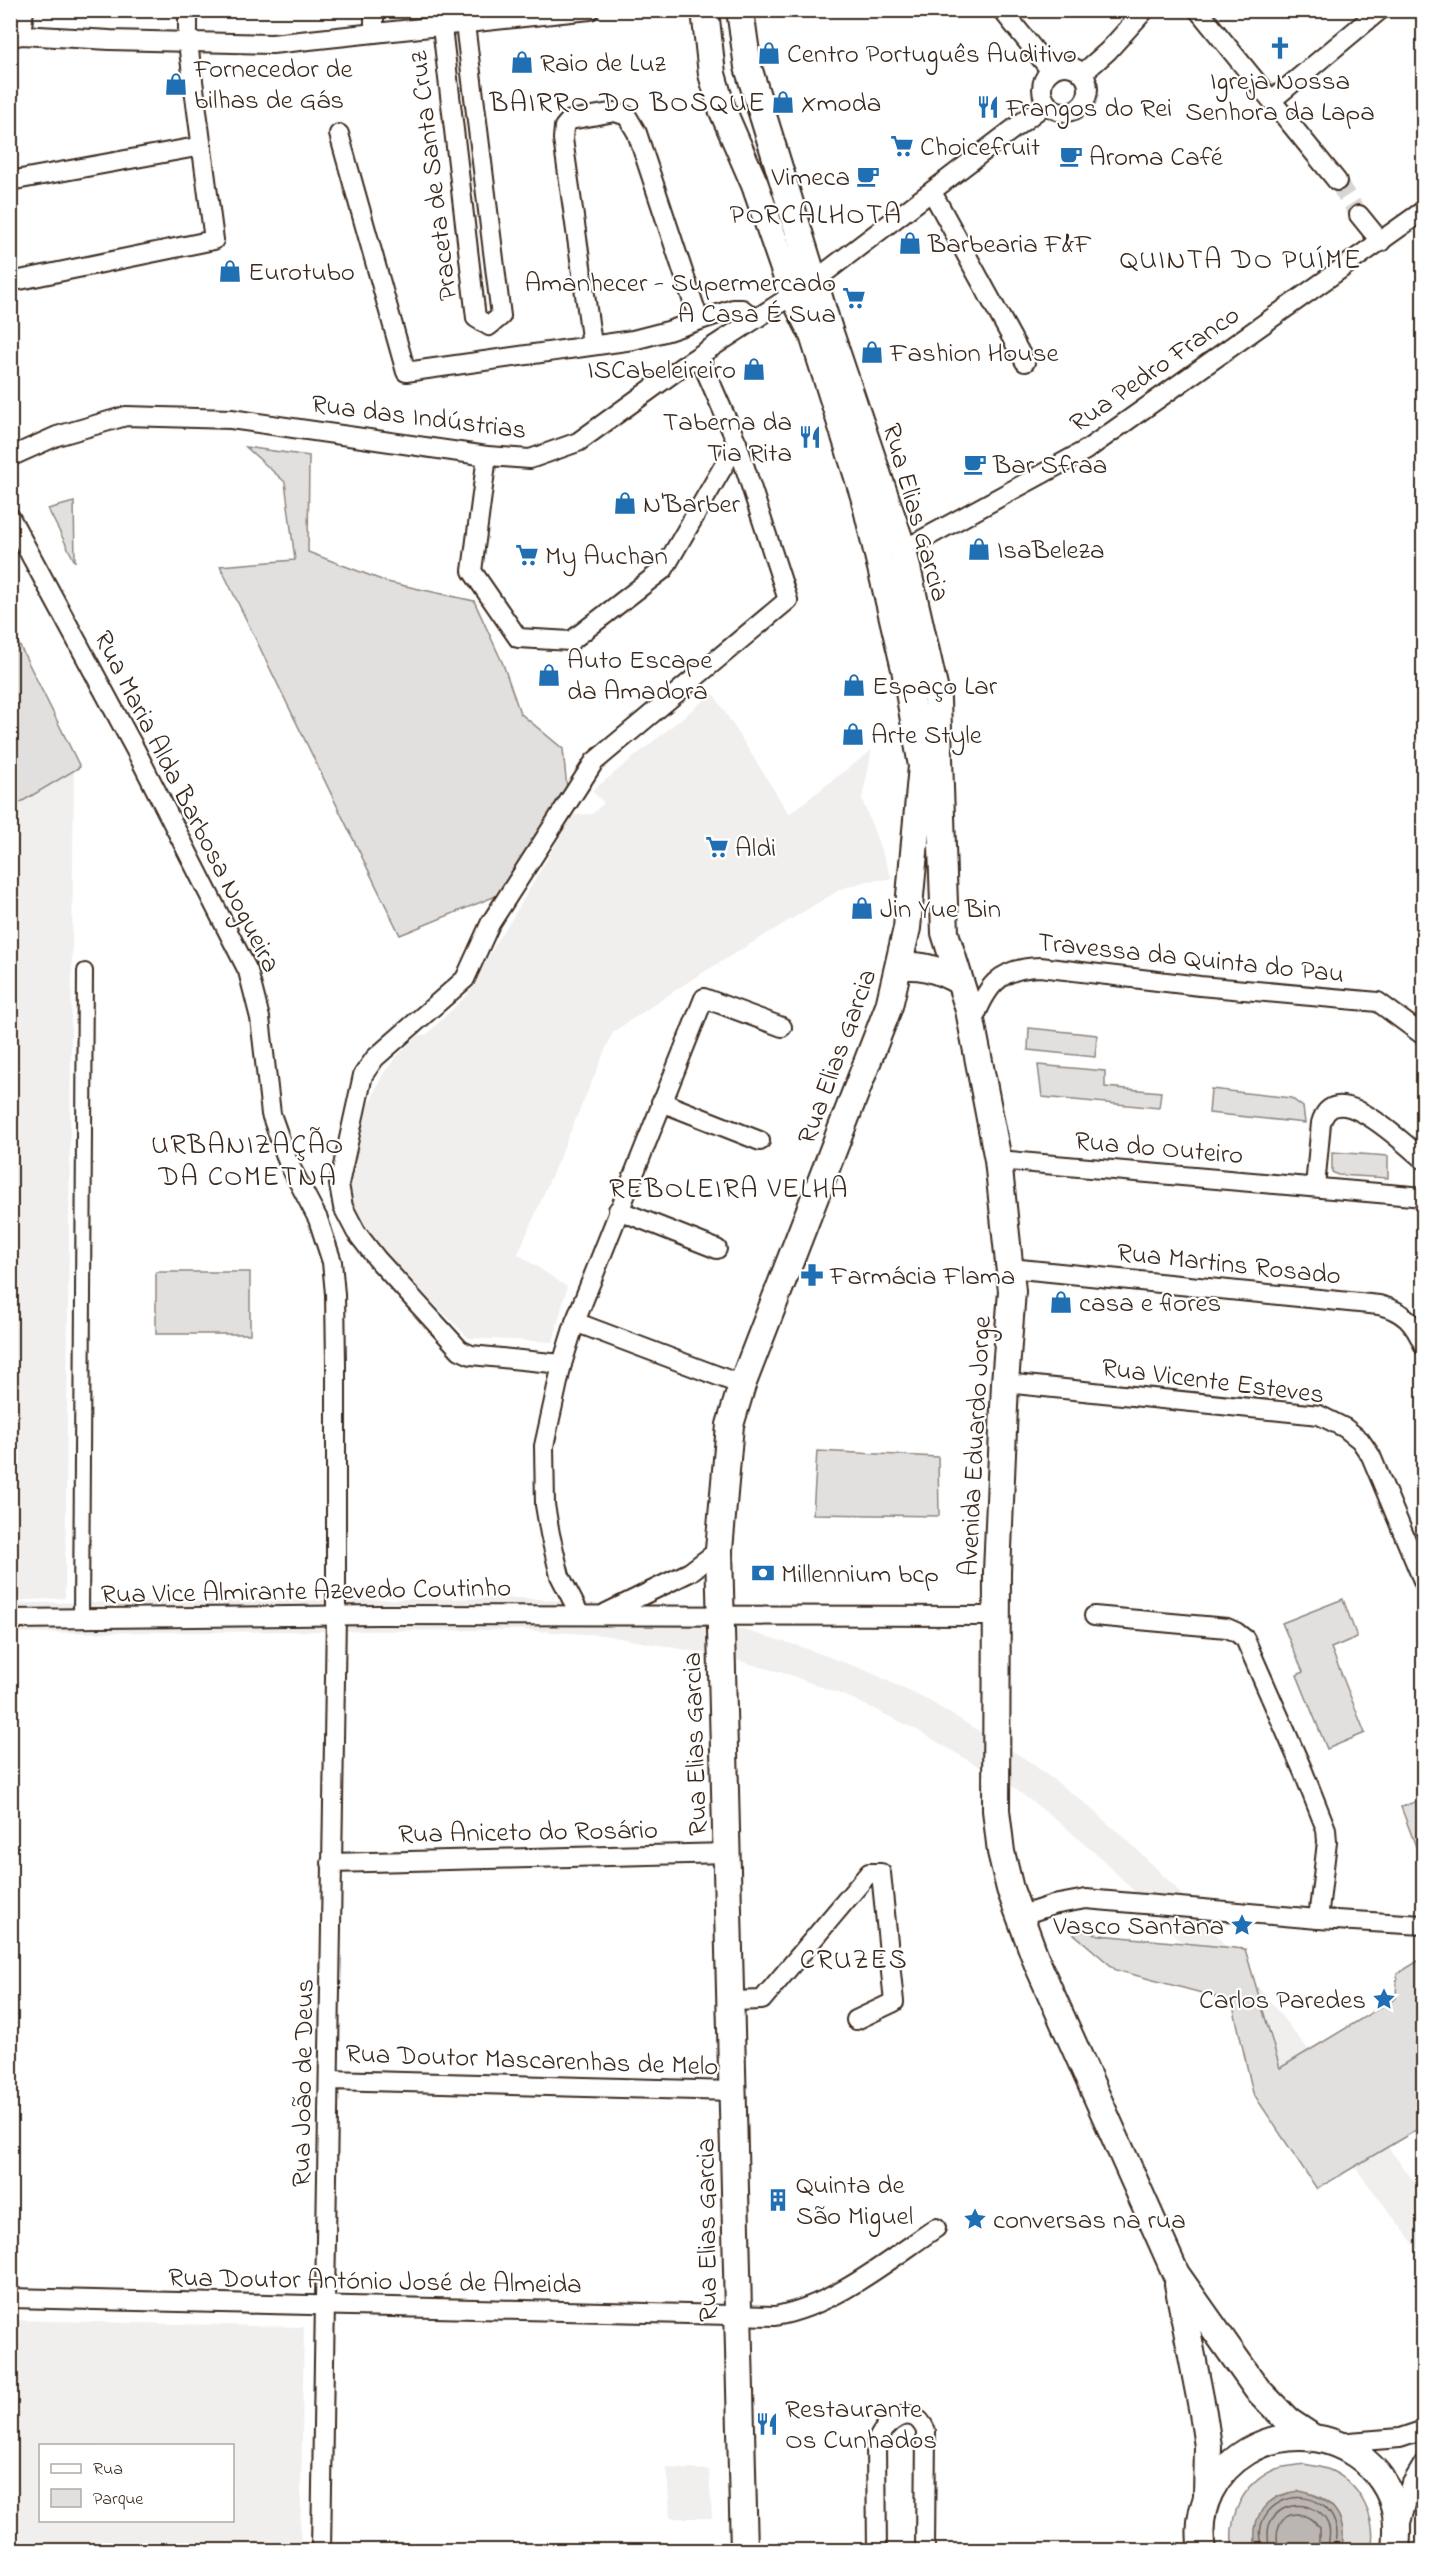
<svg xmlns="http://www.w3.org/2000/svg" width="1434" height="2561" font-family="'Indie Flower',sans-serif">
	<rect width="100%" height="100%" fill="#fff"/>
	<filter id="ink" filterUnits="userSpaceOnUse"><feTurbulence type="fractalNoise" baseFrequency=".0167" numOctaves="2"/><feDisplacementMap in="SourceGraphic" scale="12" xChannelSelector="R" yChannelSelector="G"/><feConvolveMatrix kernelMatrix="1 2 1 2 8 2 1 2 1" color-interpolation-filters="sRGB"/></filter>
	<g filter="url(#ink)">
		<g fill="#f1efee" fill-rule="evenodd">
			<path d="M713 693 789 814 872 750 862 799 892 879 867 881 841 889 694 978 613 1032 518 1254 567 1287 553 1342 469 1338 381 1252 351 1211 347 1178 362 1120 383 1074 397 1056 418 1036 427 1034 468 994 499 937 510 922 573 815 592 814 604 803 592 791Z"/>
			<path d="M74 770 65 1598 11 1601V808Z"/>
			<path d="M523 1598 606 1604 733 1627 799 1646 865 1670 931 1702 1027 1760 1081 1800 1127 1840 1173 1885 1211 1928 1342 2092 1371 2125 1423 2193V2256L1340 2148 1317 2111 1219 1986 1150 1907 1106 1863 1062 1824 1010 1785 917 1730 853 1699 790 1675 726 1657 602 1635 521 1630 11 1633 10 1603Z"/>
			<path d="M11 2320 304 2327 300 2550H11ZM40 2446H232V2520H40Z"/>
			<path d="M667 2468 709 2470 712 2518H670Z"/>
		</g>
		<g fill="#e2e0de" stroke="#8e857e" stroke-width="1.5">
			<path d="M246 447 309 456 308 552 387 582 474 601 503 664 520 713 563 749 567 789 501 894 400 935 220 566 295 560 285 482Z"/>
			<path d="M74 502 75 562 48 509Z"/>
			<path d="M11 628 80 767 11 808H10Z"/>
			<path d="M1029 1028 1097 1035 1095 1057 1028 1050Z"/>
			<path d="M1038 1065 1105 1071V1087L1161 1092 1159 1108 1042 1097Z"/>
			<path d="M1211 1089 1291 1098 1303 1107 1305 1123 1209 1113Z"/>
			<path d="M1332 1152 1388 1156V1178L1338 1175 1332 1172Z"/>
			<rect x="156" y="1272" width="94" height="62"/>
			<path d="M817 1451 938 1457 939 1516 813 1514Z"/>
			<path d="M1343 1599 1357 1637 1331 1648 1365 1733 1327 1749 1297 1675 1303 1672 1282 1623Z"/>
			<path d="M1423 1799V1865L1401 1807Z"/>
			<path d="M1067 1928 1100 1935 1245 1949 1280 2068 1396 1998 1397 1974 1423 1958V2126L1317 2189 1253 2093 1232 2001 1116 1970Z"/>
			<path d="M1304 2464C1313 2466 1324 2467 1332 2471 1361 2485 1378 2520 1371 2550H1341C1359 2478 1243 2468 1256 2550H1233C1227 2516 1243 2483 1276 2469 1284 2466 1295 2466 1304 2464Z"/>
		</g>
		<path fill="#bcb6b3" stroke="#887e77" stroke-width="1.5" d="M1300 2491C1332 2498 1349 2517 1341 2550H1256C1250 2515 1265 2496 1300 2491Z"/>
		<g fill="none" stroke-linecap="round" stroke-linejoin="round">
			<g stroke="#6f625a" stroke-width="1.5">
				<path d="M1262 2550C1261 2539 1258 2529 1264 2518 1280 2489 1324 2491 1335 2523 1339 2532 1336 2541 1335 2550"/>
				<path d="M1269 2550C1269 2541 1266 2532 1270 2523 1282 2497 1321 2501 1329 2527 1331 2536 1328 2542 1328 2550"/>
				<path d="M1278 2550C1278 2542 1275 2534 1279 2526 1289 2506 1310 2514 1319 2528V2550"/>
			</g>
			<path stroke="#d8d4d2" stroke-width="18" stroke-dasharray="18 9" stroke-linecap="butt" d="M1337 181 1359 215"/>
			<g stroke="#3b2a1e" stroke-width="18">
				<path id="pedestrian" d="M81 1619 85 971"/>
			</g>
			<g stroke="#3b2a1e" stroke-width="22">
				<g id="minor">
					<path d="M374 10V33"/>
					<path d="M1002 10 1051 71"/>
					<path d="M1198 10 1337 181"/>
					<path d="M442 27 476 318 489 326 501 316 465 24"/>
					<path d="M21 35 24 10"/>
					<path d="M10 38 21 35 110 40 272 44 590 10"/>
					<circle cx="1065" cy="89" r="23"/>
					<path d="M1082 74 1108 51 1145 10"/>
					<path d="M1272 100 1380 10"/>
					<path d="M339 134 406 372 633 340 668 331 733 309H742L755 319"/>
					<path d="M10 181 202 146"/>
					<path d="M932 192 1025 362"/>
					<path d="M1359 215 1381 242"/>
					<path d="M10 282 214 240 188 43V10"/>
					<path d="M592 344 563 139 564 127 570 120 615 112 627 116 637 133 699 320"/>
					<path d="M487 456 472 571 518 638 571 641 664 569 737 443"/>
					<path d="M10 457 57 436 126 416 231 419 487 456 530 459 578 442 683 366 814 281 1046 104"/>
					<path d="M10 517 136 751 248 971 260 1018 271 1114 288 1162 318 1219 332 1262 335 1294 336 1364V1616L321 2550"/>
					<path d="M903 550 1086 450 1424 210"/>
					<path d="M972 1024C987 987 997 968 1040 967L1200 986 1378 1002 1424 1036"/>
					<path d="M661 1102 760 1141"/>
					<path d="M998 1160 1424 1197"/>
					<path d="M1315 1187 1321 1123C1335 1074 1404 1144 1424 1160"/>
					<path d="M618 1210 717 1249"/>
					<path d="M1010 1268 1379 1305C1404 1311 1414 1323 1424 1346"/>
					<path d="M575 1322 742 1385"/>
					<path d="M562 1364 471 1355 460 1350 377 1259 356 1232 343 1207 339 1184 363 1075 375 1058 465 979 490 924 594 762 788 600 737 443 699 356"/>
					<path d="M1005 1383 1319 1415 1345 1428 1360 1440 1371 1456 1424 1583"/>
					<path d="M606 1613 690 1572 719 1550"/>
					<path d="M580 1615 560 1576 550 1534 545 1505 544 1446 562 1364 575 1322 704 998 782 1027"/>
					<path d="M1094 1616 1227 1628 1236 1632 1245 1639 1303 1771 1326 1829 1327 1842 1318 1919"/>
					<path d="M10 1619 378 1615 996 1616"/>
					<path d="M331 1863 727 1853"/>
					<path d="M1019 1916 1053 1905 1086 1899 1318 1919 1424 1925"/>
					<path d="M732 2001 762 2000 869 1873H881L894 2002 856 2020"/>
					<path d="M329 2080 733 2091"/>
					<path d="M10 2298 775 2316C835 2305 886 2262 936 2228"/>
					<path d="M1337 2443 1400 2438 1424 2430"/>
					<path d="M1400 2526 1412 2483 1424 2463"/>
					<path d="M877 2550 876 2444C884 2421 913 2400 926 2431L925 2550"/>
				</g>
			</g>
			<g stroke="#3b2a1e" stroke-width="30">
				<g id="secondary">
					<path d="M705 10 712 74 722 109 755 185 793 295 813 335 864 496 905 669 922 766 907 928 889 1006 742 1385 730 1425 719 1550 744 2550"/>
					<path d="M740 10 748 67 829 330 903 550 937 700 945 933 969 1010 998 1160 1012 1291 1005 1383 997 1572 996 1810 1001 1852 1010 1889 1038 1965 1176 2274 1257 2389 1288 2421 1309 2435"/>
					<path d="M899 966C923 965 938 969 959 981"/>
					<path d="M1178 2284 1203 2413 1208 2446 1207 2497"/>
					<path d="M1202 2550C1187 2463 1286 2406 1357 2455 1377 2469 1392 2490 1396 2514 1398 2526 1397 2539 1396 2550"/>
				</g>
			</g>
			<use href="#pedestrian" stroke="#fff" stroke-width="14"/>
			<use href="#minor" stroke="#fff" stroke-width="18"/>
			<use href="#secondary" stroke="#fff" stroke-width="26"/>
		</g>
	</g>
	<defs>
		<g id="church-bare" transform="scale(1.8)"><path d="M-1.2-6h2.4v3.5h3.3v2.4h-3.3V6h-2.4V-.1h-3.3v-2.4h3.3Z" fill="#1f6fb2" stroke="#fff" stroke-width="2.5" paint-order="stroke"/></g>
		<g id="shop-bare" transform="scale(1.8)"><path d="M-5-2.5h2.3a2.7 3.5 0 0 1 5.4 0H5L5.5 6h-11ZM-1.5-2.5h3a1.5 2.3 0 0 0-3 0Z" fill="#1f6fb2" stroke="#fff" stroke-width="2.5" paint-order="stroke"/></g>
		<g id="restaurant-bare" transform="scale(1.8)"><path d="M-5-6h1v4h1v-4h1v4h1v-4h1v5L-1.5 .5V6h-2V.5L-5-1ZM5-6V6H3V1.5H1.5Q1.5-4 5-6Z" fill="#1f6fb2" stroke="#fff" stroke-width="2.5" paint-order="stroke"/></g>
		<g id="supermarket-bare" transform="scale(1.8)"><path d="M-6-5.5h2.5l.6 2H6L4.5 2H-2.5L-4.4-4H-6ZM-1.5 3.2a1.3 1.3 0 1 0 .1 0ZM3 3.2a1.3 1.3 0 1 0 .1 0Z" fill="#1f6fb2" stroke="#fff" stroke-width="2.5" paint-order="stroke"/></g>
		<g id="cafe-bare" transform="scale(1.8)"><path d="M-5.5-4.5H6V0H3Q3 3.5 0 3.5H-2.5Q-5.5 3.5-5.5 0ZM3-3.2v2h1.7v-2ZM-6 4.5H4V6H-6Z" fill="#1f6fb2" stroke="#fff" stroke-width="2.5" paint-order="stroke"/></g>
		<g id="pharmacy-bare" transform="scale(1.8)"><path d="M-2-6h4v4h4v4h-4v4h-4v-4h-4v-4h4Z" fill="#1f6fb2" stroke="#fff" stroke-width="2.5" paint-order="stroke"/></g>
		<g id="bank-bare" transform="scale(1.8)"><path d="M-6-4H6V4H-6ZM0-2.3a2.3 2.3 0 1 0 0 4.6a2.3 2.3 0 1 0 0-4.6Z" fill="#1f6fb2" stroke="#fff" stroke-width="2.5" paint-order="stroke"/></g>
		<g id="sight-bare" transform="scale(1.8)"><path d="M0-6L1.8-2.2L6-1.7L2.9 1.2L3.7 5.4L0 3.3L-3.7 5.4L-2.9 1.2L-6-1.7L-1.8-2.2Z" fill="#1f6fb2" stroke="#fff" stroke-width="2.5" paint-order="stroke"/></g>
		<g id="building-bare" transform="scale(1.8)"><path d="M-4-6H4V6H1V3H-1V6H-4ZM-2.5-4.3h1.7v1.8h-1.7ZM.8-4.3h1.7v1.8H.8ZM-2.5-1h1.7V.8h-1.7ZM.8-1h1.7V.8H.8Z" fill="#1f6fb2" stroke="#fff" stroke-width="2.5" paint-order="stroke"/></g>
	</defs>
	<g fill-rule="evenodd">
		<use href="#church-bare" x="1280" y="48"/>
		<use href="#shop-bare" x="769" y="53"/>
		<use href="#shop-bare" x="522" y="62"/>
		<use href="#shop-bare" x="176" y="84"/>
		<use href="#shop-bare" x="783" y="102"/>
		<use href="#restaurant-bare" x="988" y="107"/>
		<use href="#supermarket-bare" x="902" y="146"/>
		<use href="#cafe-bare" x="1071" y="156"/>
		<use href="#cafe-bare" x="868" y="176"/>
		<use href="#shop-bare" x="910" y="243"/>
		<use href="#shop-bare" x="230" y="271"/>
		<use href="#supermarket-bare" x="854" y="298"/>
		<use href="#shop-bare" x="872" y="352"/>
		<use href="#shop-bare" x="754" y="369"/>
		<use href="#restaurant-bare" x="810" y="437"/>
		<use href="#cafe-bare" x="975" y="464"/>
		<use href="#shop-bare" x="625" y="503"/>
		<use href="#shop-bare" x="979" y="549"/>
		<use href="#supermarket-bare" x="527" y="555"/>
		<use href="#shop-bare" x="549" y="675"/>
		<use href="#shop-bare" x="854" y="685"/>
		<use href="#shop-bare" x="853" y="734"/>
		<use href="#supermarket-bare" x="717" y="847"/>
		<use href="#shop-bare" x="862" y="908"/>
		<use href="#pharmacy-bare" x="812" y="1275"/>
		<use href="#shop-bare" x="1061" y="1302"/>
		<use href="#bank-bare" x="763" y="1573"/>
		<use href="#sight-bare" x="1242" y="1925"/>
		<use href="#sight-bare" x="1384" y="1999"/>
		<use href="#building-bare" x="778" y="2200"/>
		<use href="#sight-bare" x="975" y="2219"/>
		<use href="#restaurant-bare" x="767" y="2424"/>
	</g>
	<g text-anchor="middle" stroke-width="4.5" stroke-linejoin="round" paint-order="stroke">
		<g font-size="27" fill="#3b2a1e" stroke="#fff" text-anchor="start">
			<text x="787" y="62">Centro Português Auditivo</text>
			<text x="540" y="71">Raio de Luz</text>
			<text x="194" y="77">Fornecedor de<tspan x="194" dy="31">bilhas de Gás</tspan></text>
			<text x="1280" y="89" text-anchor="middle">Igreja Nossa<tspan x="1280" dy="31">Senhora da Lapa</tspan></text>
			<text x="801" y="111">Xmoda</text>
			<text x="1006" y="116">Frangos do Rei</text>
			<text x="920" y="155">Choicefruit</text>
			<text x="1089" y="165">Aroma Café</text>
			<text x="850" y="185" text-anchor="end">Vimeca</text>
			<text x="928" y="252">Barbearia F&amp;F</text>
			<text x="248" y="280">Eurotubo</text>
			<text x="836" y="291" text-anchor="end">Amanhecer - Supermercado<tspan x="836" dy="31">A Casa É Sua</tspan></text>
			<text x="890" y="361">Fashion House</text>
			<text x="736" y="378" text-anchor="end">ISCabeleireiro</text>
			<text x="792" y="430" text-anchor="end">Taberna da<tspan x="792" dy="31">Tia Rita</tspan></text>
			<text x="993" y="473">Bar Sfraa</text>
			<text x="643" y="512">N'Barber</text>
			<text x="997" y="558">IsaBeleza</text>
			<text x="545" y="564">My Auchan</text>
			<text x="567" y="668">Auto Escape<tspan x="567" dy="31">da Amadora</tspan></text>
			<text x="872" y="694">Espaço Lar</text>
			<text x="871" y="743">Arte Style</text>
			<text x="735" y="856">Aldi</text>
			<text x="880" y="917">Jin Yue Bin</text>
			<text x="830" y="1284">Farmácia Flama</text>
			<text x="1079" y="1311">casa e flores</text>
			<text x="781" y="1582">Millennium bcp</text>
			<text x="1224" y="1934" text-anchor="end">Vasco Santana</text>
			<text x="1366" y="2008" text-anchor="end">Carlos Paredes</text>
			<text x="796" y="2193">Quinta de<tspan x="796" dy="31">São Miguel</tspan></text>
			<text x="993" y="2228">conversas na rua</text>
			<text x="785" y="2417">Restaurante<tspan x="785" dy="31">Os Cunhados</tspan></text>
		</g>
		<g font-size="27" fill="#3b2a1e" stroke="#fff">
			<text transform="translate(432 176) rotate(-97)" y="9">Praceta de Santa Cruz</text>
			<text transform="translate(1154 368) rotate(-35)" y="9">Rua Pedro Franco</text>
			<text transform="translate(419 416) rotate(7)" y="9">Rua das Indústrias</text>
			<text transform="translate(917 512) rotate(74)" y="9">Rua Elias Garcia</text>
			<text transform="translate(188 801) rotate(63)" y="9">Rua Maria Alda Barbosa Nogueira</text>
			<text transform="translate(1191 957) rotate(6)" y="9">Travessa da Quinta do Pau</text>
			<text transform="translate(836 1056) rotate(-70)" y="9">Rua Elias Garcia</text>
			<text transform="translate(1159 1147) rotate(5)" y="9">Rua do Outeiro</text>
			<text transform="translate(1229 1263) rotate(6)" y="9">Rua Martins Rosado</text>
			<text transform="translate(1213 1380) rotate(7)" y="9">Rua Vicente Esteves</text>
			<text transform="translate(974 1446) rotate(-87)" y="9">Avenida Eduardo Jorge</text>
			<text transform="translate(306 1590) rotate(-1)" y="9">Rua Vice Almirante Azevedo Coutinho</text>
			<text transform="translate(694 1744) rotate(-92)" y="9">Rua Elias Garcia</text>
			<text transform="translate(528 1831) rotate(-1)" y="9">Rua Aniceto do Rosário</text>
			<text transform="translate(532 2059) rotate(2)" y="9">Rua Doutor Mascarenhas de Melo</text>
			<text transform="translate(302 2083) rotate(-89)" y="9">Rua João de Deus</text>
			<text transform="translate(706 2230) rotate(-91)" y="9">Rua Elias Garcia</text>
			<text transform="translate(375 2280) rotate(1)" y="9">Rua Doutor António José de Almeida</text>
		</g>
		<g font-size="28" letter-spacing="1.5" fill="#3b2a1e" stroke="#fff">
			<text x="628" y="111">BAIRRO DO BOSQUE</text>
			<text x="816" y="223">PORCALHOTA</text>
			<text x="1241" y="268">QUINTA DO PUÍME</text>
			<text x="248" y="1153">URBANIZAÇÃO<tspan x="248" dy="32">DA COMETNA</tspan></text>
			<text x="729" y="1197">REBOLEIRA VELHA</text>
			<text x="854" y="1968">CRUZES</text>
		</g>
	</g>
	<rect width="1434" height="2561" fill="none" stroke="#fff" stroke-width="36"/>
	<rect x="18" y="18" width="1398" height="2525" fill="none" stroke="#3b2a1e" stroke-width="2" filter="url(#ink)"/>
	<rect x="39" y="2444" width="195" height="78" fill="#ffffff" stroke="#b1aaa5" stroke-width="1.5"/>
	<rect x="51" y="2464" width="30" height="9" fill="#ffffff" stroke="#b1aaa5" stroke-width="1.5"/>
	<text x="93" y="2474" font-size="18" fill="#3b2a1e">Rua</text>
	<rect x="51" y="2489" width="30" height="18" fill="#e2e0de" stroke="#b1aaa5" stroke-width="1.5"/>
	<text x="93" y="2504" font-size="18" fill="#3b2a1e">Parque</text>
</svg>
